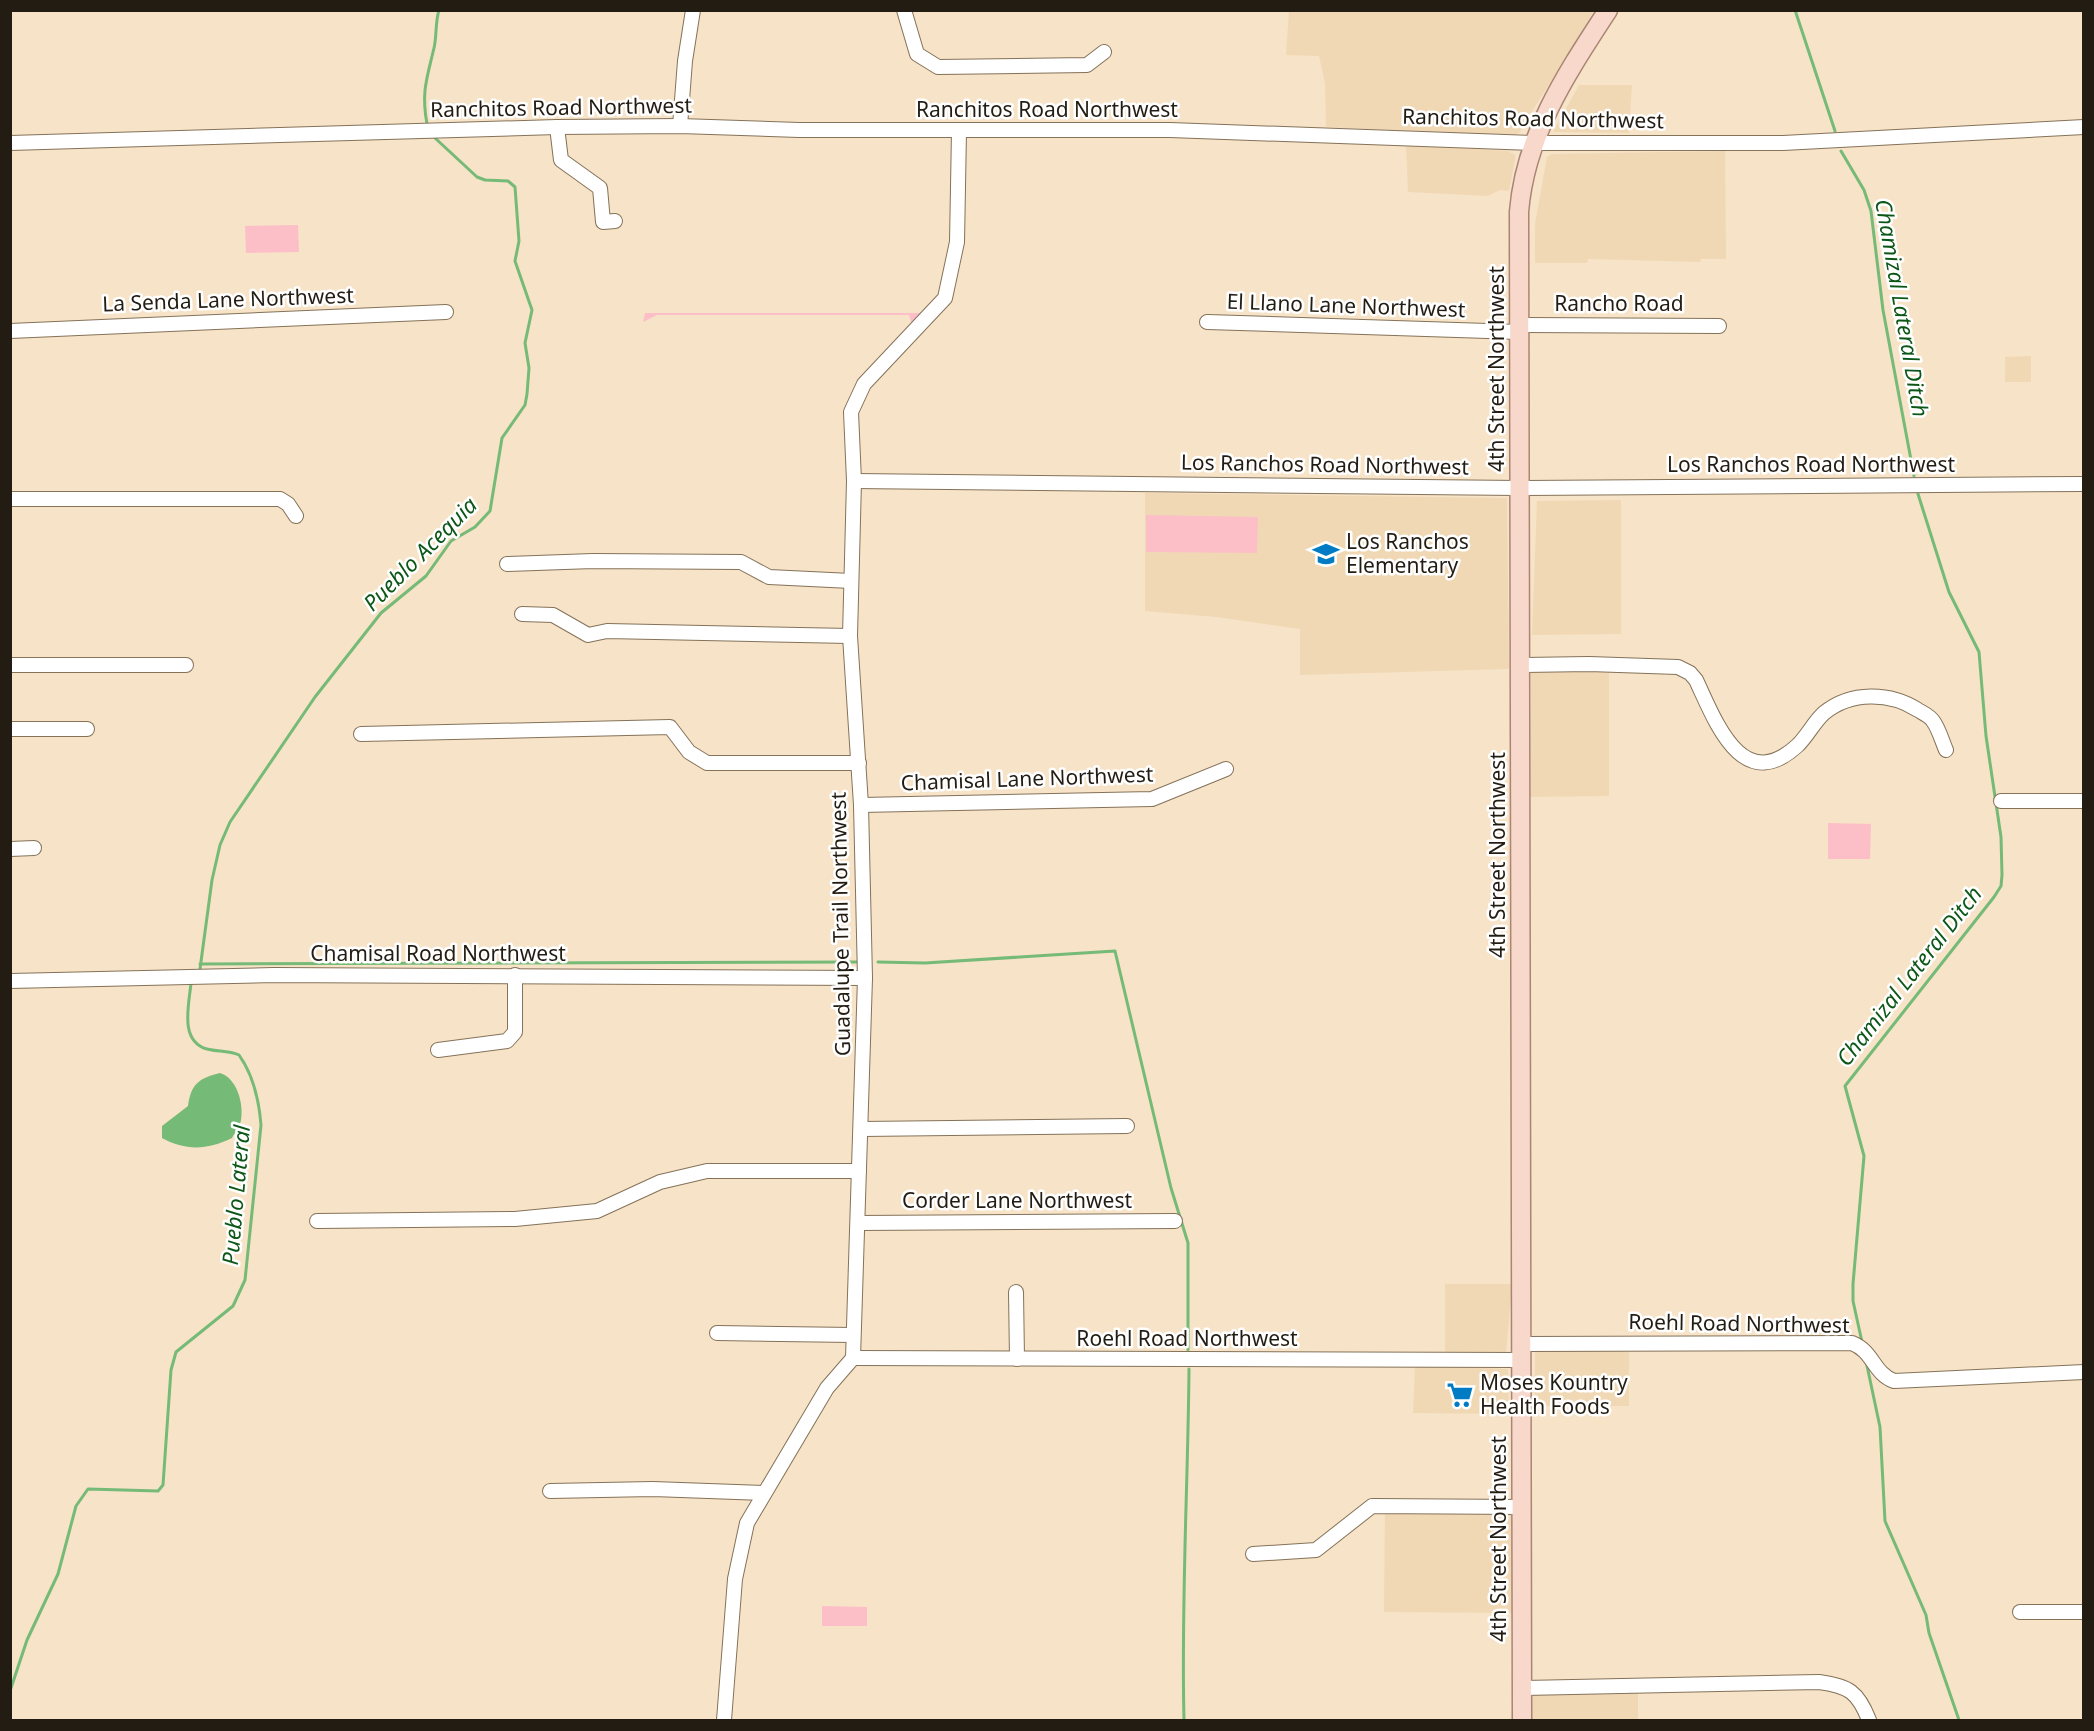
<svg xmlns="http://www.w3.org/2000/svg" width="2094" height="1731" font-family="'Noto Sans',sans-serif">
	<rect width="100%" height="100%" fill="#f7e3c7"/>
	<g fill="#f0d8b5">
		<path d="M1289 11H1594L1519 133 1513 136 1326 127 1325 83 1319 56 1286 55Z"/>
		<path d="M1579 85H1632L1629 133 1553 132Z"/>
		<path d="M1406 145 1508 151 1515 155V160L1509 191 1500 190 1488 196 1408 192Z"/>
		<path d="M1725 151 1726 259H1701L1700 262 1588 259 1587 263H1535V224L1547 157 1552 154Z"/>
		<path d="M2031 356V382H2005V357Z"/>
		<path d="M1145 493 1507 498 1509 669 1300 675V629L1216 617 1145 611Z"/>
		<path d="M1621 500V634L1532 635 1537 501Z"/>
		<path d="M1609 671V796L1530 797 1531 672Z"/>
		<path d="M1445 1284H1512L1506 1353 1445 1352Z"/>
		<rect x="1535" y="1349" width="94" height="57"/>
		<path d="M1415 1366 1508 1369 1509 1414 1413 1413Z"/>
		<path d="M1385 1500 1511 1501 1514 1613 1384 1612Z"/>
		<path d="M1638 1692V1720H1529L1530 1699 1533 1695Z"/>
	</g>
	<g fill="#fcbfc7">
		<path d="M298 225 299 252 246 253 245 226Z"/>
		<path d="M645 313H929L912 325 909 315H657L643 322Z"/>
		<path d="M1146 515 1258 517 1257 553 1146 552Z"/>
		<path d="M1828 823 1871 824 1870 859H1828Z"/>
		<path d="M822 1606 867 1607V1626H822Z"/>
	</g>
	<path fill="#75ba77" d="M220 1073C237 1078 244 1104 241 1120 240 1127 235 1132 232 1138 207 1150 186 1151 162 1138V1126L188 1106C191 1084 199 1078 220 1073Z"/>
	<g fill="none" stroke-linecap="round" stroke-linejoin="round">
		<g stroke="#75ba77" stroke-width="3">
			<path d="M1795 10 1835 131"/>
			<path d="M427 124C421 92 427 78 434 48 437 35 435 23 439 10"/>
			<path d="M1841 151 1864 190 1871 211 1883 310 1914 476"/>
			<path d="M878 962 925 963 1115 951 1171 1188 1188 1243V1350"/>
			<path d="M200 964 857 962"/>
			<path d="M200 969 212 880 220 845 230 822 315 697 381 613 426 576 451 541 475 527 490 511 502 438 525 405 527 394 529 368 525 343 532 310 515 261 519 241 515 187 508 181 485 180 477 177 435 138"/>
			<path d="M1862 1342 1853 1301V1284L1864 1156 1845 1086 1994 897 2001 886 2002 875 2001 837 1986 736 1979 652 1949 592 1918 494"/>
			<path d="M1866 1361 1880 1427 1885 1521 1926 1615 1929 1633 1959 1720"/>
			<path d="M10 1691 27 1640 58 1574 76 1506 88 1489 158 1491 163 1485 171 1370 176 1352 233 1306 245 1280 261 1125C259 1100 254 1076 239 1055 228 1050 218 1052 207 1049 179 1041 189 1005 191 983"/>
			<path d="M1184 1720C1181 1603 1188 1486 1189 1369"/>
		</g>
		<g stroke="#847259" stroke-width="16">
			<g id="minor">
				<path d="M904 10 917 54 938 67 1087 65 1104 52"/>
				<path d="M680 126 685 61 693 10"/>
				<path d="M557 127 561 160 600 188 603 222 615 221"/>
				<path d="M10 143 557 127 680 126 799 130H1170L1533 143H1783L2084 127"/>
				<path d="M1207 322 1519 332"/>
				<path d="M1519 325 1719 326"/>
				<path d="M10 331 446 312"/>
				<path d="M854 481 1519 488 2084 484"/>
				<path d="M10 499H280L288 504 296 516"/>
				<path d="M507 564 593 561 741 562 769 577 851 581"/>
				<path d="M522 614 553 615 588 635 607 631 850 636"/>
				<path d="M10 665H186"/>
				<path d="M1520 665 1589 664 1678 667 1690 673 1696 680C1715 720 1742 797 1798 745 1808 735 1814 722 1824 713 1851 691 1890 692 1918 710 1923 713 1930 716 1933 721 1939 729 1942 741 1946 750"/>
				<path d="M10 729H87"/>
				<path d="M361 734 670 727 689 752 707 763H859"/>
				<path d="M2001 801H2084"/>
				<path d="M861 805 1152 799 1226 769"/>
				<path d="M10 849 34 848"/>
				<path d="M10 981 273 975 865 978"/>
				<path d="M438 1050 507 1041 515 1032V975"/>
				<path d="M862 1129 1127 1126"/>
				<path d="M317 1221 515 1219 597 1211 660 1182 707 1171H859"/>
				<path d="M858 1223 1175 1221"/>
				<path d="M1016 1292 1017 1359"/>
				<path d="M717 1333 853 1335"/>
				<path d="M1521 1344 1852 1343C1874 1352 1873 1373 1894 1381L2084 1372"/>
				<path d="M853 1358 1521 1360"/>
				<path d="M550 1491 653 1489 764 1493"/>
				<path d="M1253 1554 1316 1550 1372 1506 1522 1507"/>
				<path d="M2020 1612H2084"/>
				<path d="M1523 1688 1819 1682C1849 1686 1858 1692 1869 1720"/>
				<path d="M724 1720 735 1579 747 1523 827 1388 853 1358 865 978 861 805 850 636 854 481 851 412 864 384 945 298 957 242 959 131"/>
			</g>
		</g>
		<g stroke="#ab8574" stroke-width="21">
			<path id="major" d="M1522 1720 1519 212C1525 135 1567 73 1608 10"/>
		</g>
		<use href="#minor" stroke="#fff" stroke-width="14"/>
		<use href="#major" stroke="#f8d8cb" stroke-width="18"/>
	</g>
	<defs>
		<g id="school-bare" transform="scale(2.07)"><path d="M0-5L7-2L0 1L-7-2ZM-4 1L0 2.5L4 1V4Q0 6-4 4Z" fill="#007bc4" stroke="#fff" stroke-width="2.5" paint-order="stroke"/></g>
		<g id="supermarket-bare" transform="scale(2.07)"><path d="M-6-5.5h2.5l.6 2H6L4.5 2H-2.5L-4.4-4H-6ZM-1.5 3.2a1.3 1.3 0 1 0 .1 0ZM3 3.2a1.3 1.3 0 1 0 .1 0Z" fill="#007bc4" stroke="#fff" stroke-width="2.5" paint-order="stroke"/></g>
	</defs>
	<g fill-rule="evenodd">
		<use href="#school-bare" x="1326" y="554"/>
		<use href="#supermarket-bare" x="1460" y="1395"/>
	</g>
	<g text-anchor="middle" stroke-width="5" stroke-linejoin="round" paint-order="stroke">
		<g font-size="21" fill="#231c12" stroke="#fff">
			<text transform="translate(561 108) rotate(-1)" y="7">Ranchitos Road Northwest</text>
			<text x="1047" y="117">Ranchitos Road Northwest</text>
			<text transform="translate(1533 119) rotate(1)" y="7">Ranchitos Road Northwest</text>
			<text transform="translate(228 300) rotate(-2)" y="7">La Senda Lane Northwest</text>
			<text x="1619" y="311">Rancho Road</text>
			<text transform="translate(1346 306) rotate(2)" y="7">El Llano Lane Northwest</text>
			<text transform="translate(1497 369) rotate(-90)" y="7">4th Street Northwest</text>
			<text transform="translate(1325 465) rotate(1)" y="7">Los Ranchos Road Northwest</text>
			<text x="1811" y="472">Los Ranchos Road Northwest</text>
			<text transform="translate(1027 779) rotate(-2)" y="7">Chamisal Lane Northwest</text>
			<text transform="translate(1498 855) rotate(-90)" y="7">4th Street Northwest</text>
			<text transform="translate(841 924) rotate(-91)" y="7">Guadalupe Trail Northwest</text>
			<text x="438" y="961">Chamisal Road Northwest</text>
			<text x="1017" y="1208">Corder Lane Northwest</text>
			<text transform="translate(1739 1324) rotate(1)" y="7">Roehl Road Northwest</text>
			<text x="1187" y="1346">Roehl Road Northwest</text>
			<text transform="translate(1499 1539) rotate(-90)" y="7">4th Street Northwest</text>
		</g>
		<g font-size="21" fill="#231c12" stroke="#fff" text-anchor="start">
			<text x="1346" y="549">Los Ranchos<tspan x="1346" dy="24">Elementary</tspan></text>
			<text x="1480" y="1390">Moses Kountry<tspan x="1480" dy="24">Health Foods</tspan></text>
		</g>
		<g font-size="22" font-style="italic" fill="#0c5717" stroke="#fff">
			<text transform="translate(1902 308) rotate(80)" y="8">Chamizal Lateral Ditch</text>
			<text transform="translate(420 554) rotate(-45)" y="8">Pueblo Acequia</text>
			<text transform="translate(1909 976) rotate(-52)" y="8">Chamizal Lateral Ditch</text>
			<text transform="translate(236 1195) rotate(-85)" y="8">Pueblo Lateral</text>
		</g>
	</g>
	<rect width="2094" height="1731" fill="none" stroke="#231c12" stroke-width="24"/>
</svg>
